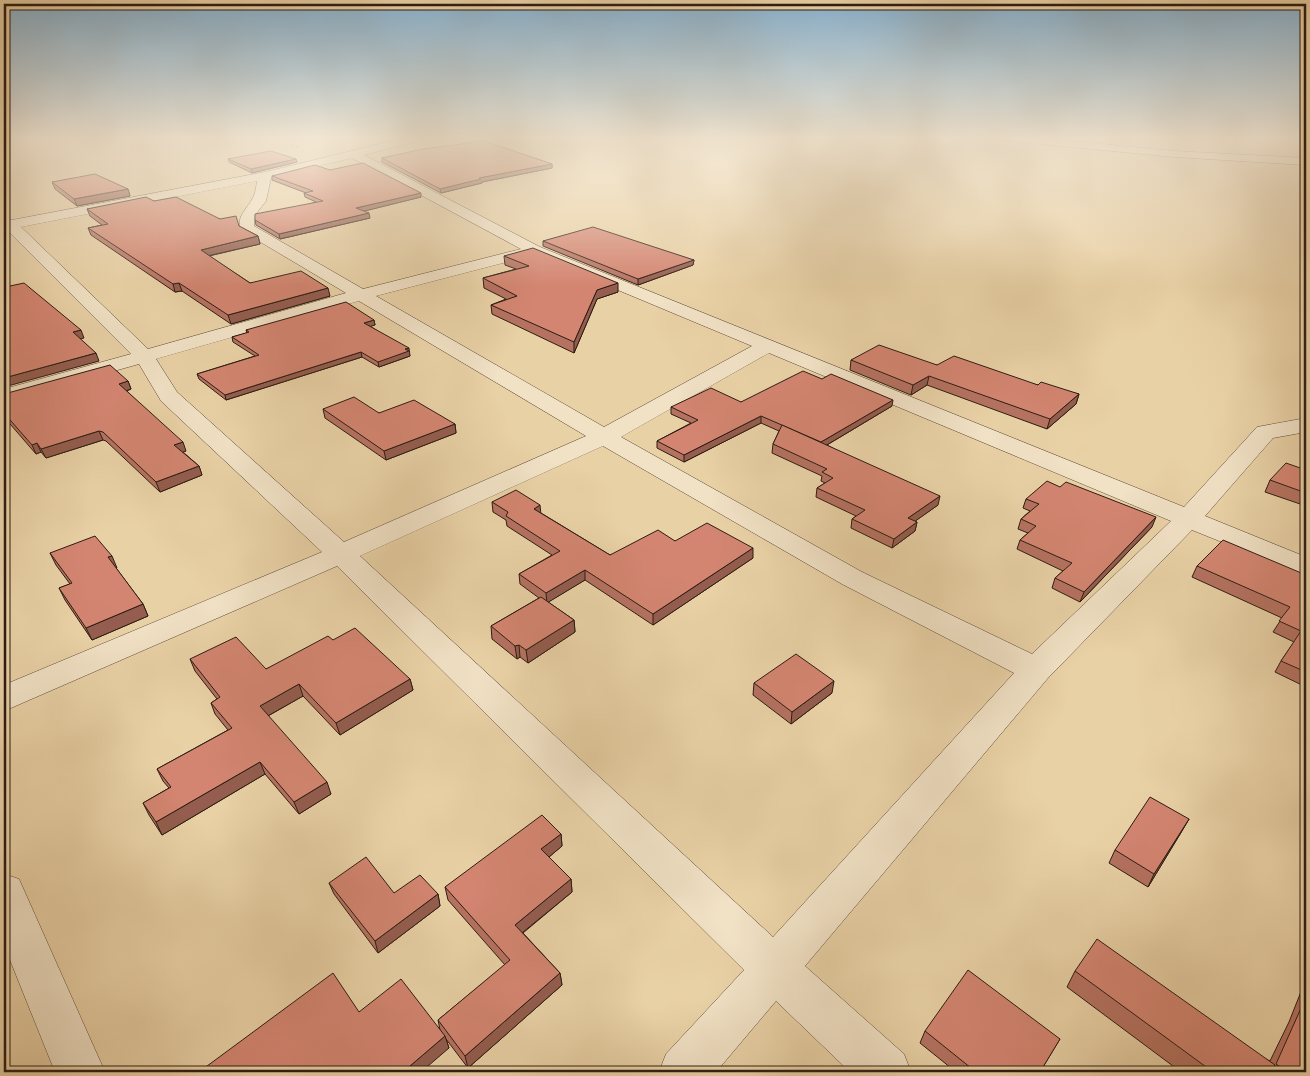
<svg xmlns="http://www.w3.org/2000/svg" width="1310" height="1076" font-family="'EB Garamond',serif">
	<rect width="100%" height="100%" fill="#e9d1a6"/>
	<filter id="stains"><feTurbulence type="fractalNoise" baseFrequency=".004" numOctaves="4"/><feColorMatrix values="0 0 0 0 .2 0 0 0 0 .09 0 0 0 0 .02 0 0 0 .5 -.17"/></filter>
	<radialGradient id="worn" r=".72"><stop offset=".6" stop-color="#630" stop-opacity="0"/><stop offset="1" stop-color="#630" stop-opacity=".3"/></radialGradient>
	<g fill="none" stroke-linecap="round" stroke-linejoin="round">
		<g stroke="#5c4937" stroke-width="1">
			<g id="minor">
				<path d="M409 137H426L425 139 364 155 540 247 1184 507 1257 427 1306 418V432L1273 438 1205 516 1306 557V576L1192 530 1048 678 805 966 904 1054 911 1072H850L776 1001 716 1072H659L666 1054 744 970 337 566 4 711V685L322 552 161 401 139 364 4 402V389L131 354 7 230H4V218L12 220 265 172ZM352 158 521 249 363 289 254 226 255 215 266 201 271 178ZM257 181C256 188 255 196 251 201 245 211 235 219 242 231L346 293 148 349 21 227ZM534 255 752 346 604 427 376 296ZM359 301 586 436 344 542 177 392 156 359ZM769 353 1171 521 1032 654 862 572 621 437ZM603 446 842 584 1014 673 773 937 360 556Z"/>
				<path d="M994 137H1029L1174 151 1306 158V165L1174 157 999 140Z"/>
				<path d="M4 874 19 879 105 1072H55L4 945Z"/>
			</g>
		</g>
		<path stroke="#2d1c12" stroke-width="1" stroke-dasharray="2 1" stroke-linecap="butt" d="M297 137 291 145 299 147"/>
		<use href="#minor" fill="#f1e1c5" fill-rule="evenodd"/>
	</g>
	<g fill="#b57261" stroke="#2d1c12">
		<path d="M382 158 552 164V168L482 182V183L441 193 382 162Z"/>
		<path d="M228 159H296L297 162 252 173 229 162Z"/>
		<path d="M330 170 421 197 363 211 370 218 280 239 256 225 255 220 316 202 305 197 304 193H306L272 180V176Z"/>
		<path d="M52 182 128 189 130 196 77 206 55 189Z"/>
		<path d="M154 201 220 219 239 226 258 236 260 244 209 256 250 283 330 296 231 324 182 291 175 292 91 235 88 228 102 225 90 216 87 209Z"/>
		<path d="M543 241 694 260 693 265 638 285 543 246Z"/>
		<path d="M504 256 618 292 597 299 574 353 492 314 491 305 506 299 484 288 483 278 516 269 505 265Z"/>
		<path d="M374 320 375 325 370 326 410 352 409 353 410 356 379 367 362 357 226 400 199 379 197 374 255 356 233 342 232 337 247 333 246 330Z"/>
		<path d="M851 360 937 365 1038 385 1079 394 1076 404 1047 429 927 385 911 395 850 370Z"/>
		<path d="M128 381 131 389 127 391 186 451 183 452 199 466 202 475 160 492 106 441 103 440 46 458 41 452 36 454 4 417V394Z"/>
		<path d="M741 402 892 406 827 445 938 505 915 521 917 522 915 531 892 548 851 528 852 519 856 516 816 497 817 488 825 483 821 481 822 476 772 453 773 444 779 431 761 423 684 462 657 448V441L691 423 671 414V407Z"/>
		<path d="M323 409 379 413 455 424 456 433 386 460 325 418Z"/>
		<path d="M1306 470V506L1265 492 1270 480Z"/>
		<path d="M1026 499 1152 527 1080 602 1052 588 1055 578 1063 571 1017 549 1020 540 1028 533 1018 529 1021 519 1030 511 1023 508Z"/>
		<path d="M492 502 541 513 610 555 675 541 753 558 653 625 585 580 548 602 574 620 575 632 528 663 520 657 517 659 492 639 491 626 539 598 520 584 519 574 552 555 507 526 506 520 493 512Z"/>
		<path d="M50 553 117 568H116L143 604 148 616 92 640 65 600 59 588 70 584 56 565Z"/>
		<path d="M1197 566 1306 575V687L1275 672 1281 661 1294 642 1273 632 1282 618 1192 577Z"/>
		<path d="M333 640 410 679 413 690 340 735 303 696 268 716 331 794 299 814 265 774 162 835 149 815 143 803 169 788 163 781 157 769 228 730 215 714 211 703 217 699 195 671 190 659 266 669Z"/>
		<path d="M754 683 832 693 791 724 753 695Z"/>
		<path d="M1189 819 1148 887 1109 863 1115 850Z"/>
		<path d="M561 834 562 846 549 857 571 879 572 892 523 933 560 973 562 985 468 1068 446 1039 449 1048 359 1012 440 1030 438 1020 505 965 448 900 445 887Z"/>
		<path d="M329 883 394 893 438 894 440 906 378 953 334 894Z"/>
		<path d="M1075 971 1270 1061 1289 1022 1306 979V1072H1181L1067 987Z"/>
		<path d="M925 1031 1060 1039 1040 1072H956L920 1043Z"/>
	</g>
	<g fill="#945d4f" stroke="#2d1c12">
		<path d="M296 159 297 162 252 173 251 169Z"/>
		<path d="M552 164V168L482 182V183L441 193 440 189 479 178Z"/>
		<path d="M128 189 130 196 77 206 74 199Z"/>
		<path d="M421 193V197L357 213 356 208Z"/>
		<path d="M369 213 370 218 280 239 279 234Z"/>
		<path d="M258 236 260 244 203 257 201 250Z"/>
		<path d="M4 241 7 247 4 248Z"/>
		<path d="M694 260 693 265 638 285V279Z"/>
		<path d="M179 283 182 291 175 292 173 284Z"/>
		<path d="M618 283V292L597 299 574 353V342L597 290Z"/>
		<path d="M328 288 330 296 231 324 228 315Z"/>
		<path d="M374 320 375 325 365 328 364 323Z"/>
		<path d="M81 330 84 338 76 340 73 332Z"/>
		<path d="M409 348 410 356 379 367 378 362Z"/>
		<path d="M361 352 362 357 226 400 225 395Z"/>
		<path d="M96 353 99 361 4 387V378Z"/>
		<path d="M929 376 927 385 911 395 913 385Z"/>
		<path d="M128 381 131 389 123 392 119 384Z"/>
		<path d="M1079 394 1076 404 1047 429 1050 419Z"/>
		<path d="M893 400 892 406 820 449 821 442Z"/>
		<path d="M761 416V423L684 462V455Z"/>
		<path d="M455 424 456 433 386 460 384 451Z"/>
		<path d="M99 431 103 440 46 458 41 449Z"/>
		<path d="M183 442 186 451 178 454 174 445Z"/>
		<path d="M37 443 41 452 36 454 32 445Z"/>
		<path d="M199 466 202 475 160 492 156 482Z"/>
		<path d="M940 496 938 505 907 527 908 518Z"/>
		<path d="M540 505 541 515 534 509Z"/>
		<path d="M1156 517 1152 527 1080 602 1084 592Z"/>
		<path d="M917 522 915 531 892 548 894 539Z"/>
		<path d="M753 548V558L653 625V614Z"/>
		<path d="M112 556 117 568 113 569 108 557Z"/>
		<path d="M585 570V580L547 603 546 593Z"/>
		<path d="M143 604 148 616 92 640 86 628Z"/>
		<path d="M574 620 575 632 528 663 526 650Z"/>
		<path d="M519 645 520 657 517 659 515 646Z"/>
		<path d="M410 679 413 690 340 735 336 723Z"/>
		<path d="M834 681 832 693 791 724 792 712Z"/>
		<path d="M299 684 303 696 264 718 260 706Z"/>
		<path d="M260 762 265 774 162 835 156 822Z"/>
		<path d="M327 782 331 794 299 814 294 802Z"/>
		<path d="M1189 819 1182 831 1148 887 1154 874Z"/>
		<path d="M561 834 562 846 543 862 541 849Z"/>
		<path d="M571 879 572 892 517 937 515 925Z"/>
		<path d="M438 894 440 906 378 953 375 941Z"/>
		<path d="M560 973 562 985 468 1068 465 1056Z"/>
		<path d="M445 1036 449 1048 421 1072H403Z"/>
		<path d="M262 1069 264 1072H257Z"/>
	</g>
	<g fill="#d38571" stroke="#2d1c12">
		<path d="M484 141 552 164 479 178 481 179 440 189 382 158 423 149Z"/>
		<path d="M271 151 296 159 251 169 228 159Z"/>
		<path d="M363 163 421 193 356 208 369 213 279 234 255 220V214L323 201 304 193 313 191 272 176 315 165 330 170Z"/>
		<path d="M95 174 128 189 74 199 52 182Z"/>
		<path d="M146 197 154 201 176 197 220 219 236 216 239 226 258 236 201 250 250 283 301 271 328 288 228 315 179 283 173 284 88 228 108 224 87 209Z"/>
		<path d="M593 227 694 260 638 279 543 241Z"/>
		<path d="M533 248 618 283 597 290 574 342 491 305 517 296 483 278 529 266 504 256Z"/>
		<path d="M4 281 10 286 24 283 81 330 73 332 96 353 4 378Z"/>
		<path d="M346 302 374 320 364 323 409 348 405 349 409 351 378 362 361 352 225 395 197 374 259 355 232 337 249 332 246 330Z"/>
		<path d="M879 345 937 365 954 356 1038 385 1041 382 1079 394 1050 419 929 376 913 385 851 360Z"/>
		<path d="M110 365 128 381 119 384 183 442 174 445 199 466 156 482 103 432 99 431 41 449 37 443 32 445 4 413V394Z"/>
		<path d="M803 371 822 379 831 374 893 400 821 442 761 416 684 455 657 441 698 420 671 407 711 388 741 402Z"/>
		<path d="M354 397 379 413 414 400 455 424 384 451 323 409Z"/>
		<path d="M782 425 940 496 908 518 917 522 894 539 852 519 865 510 817 488 833 478 822 472 827 469 773 444Z"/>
		<path d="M1286 463 1306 470V493L1270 480Z"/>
		<path d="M1047 481 1060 487 1066 482 1156 517 1084 592 1055 578 1072 563 1020 540 1036 526 1021 519 1039 504 1026 499Z"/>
		<path d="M516 490 540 505 534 509 610 555 658 530 675 541 707 523 753 548 653 614 585 570 546 593 519 574 560 551 506 516 508 512 492 502Z"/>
		<path d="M95 536 112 556 108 557 143 604 86 628 59 588 72 583 50 553Z"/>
		<path d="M1223 540 1306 575V672L1281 661 1301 631 1279 621 1290 607 1197 566Z"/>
		<path d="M541 597 574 620 526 650 519 645 515 646 491 626Z"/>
		<path d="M355 628 410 679 336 723 299 684 260 706 327 782 294 802 260 762 156 822 143 803 171 787 157 769 232 728 211 703 220 697 190 659 236 637 266 669 328 636 333 640Z"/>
		<path d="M796 654 834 681 792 712 754 683Z"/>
		<path d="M1150 797 1189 819 1154 874 1115 850Z"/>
		<path d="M542 815 561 834 541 849 571 879 515 925 560 973 465 1056 438 1020 510 960 445 887Z"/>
		<path d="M366 857 394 893 420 875 438 894 375 941 329 883Z"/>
		<path d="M1097 939 1275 1065 1271 1072H1213L1075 971Z"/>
		<path d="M968 970 1060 1039 1040 1072H976L925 1031Z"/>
		<path d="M333 973 359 1012 401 979 445 1036 403 1072H264L262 1069 257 1072H199Z"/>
		<path d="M1306 997V1072H1288L1276 1064Z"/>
	</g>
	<linearGradient id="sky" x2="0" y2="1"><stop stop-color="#89b4d2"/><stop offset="0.48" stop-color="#f5ead7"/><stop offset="1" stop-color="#f5ead7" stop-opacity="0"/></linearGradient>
	<rect width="1310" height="287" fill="url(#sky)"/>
	<rect width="1310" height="1076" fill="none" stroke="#e9d1a6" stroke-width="20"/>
	<rect x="5" y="5" width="1300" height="1066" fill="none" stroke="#2d1c12" stroke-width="2.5"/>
	<rect x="10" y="10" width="1290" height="1056" fill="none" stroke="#2d1c12"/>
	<rect width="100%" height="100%" filter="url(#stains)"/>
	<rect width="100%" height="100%" fill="url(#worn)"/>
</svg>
